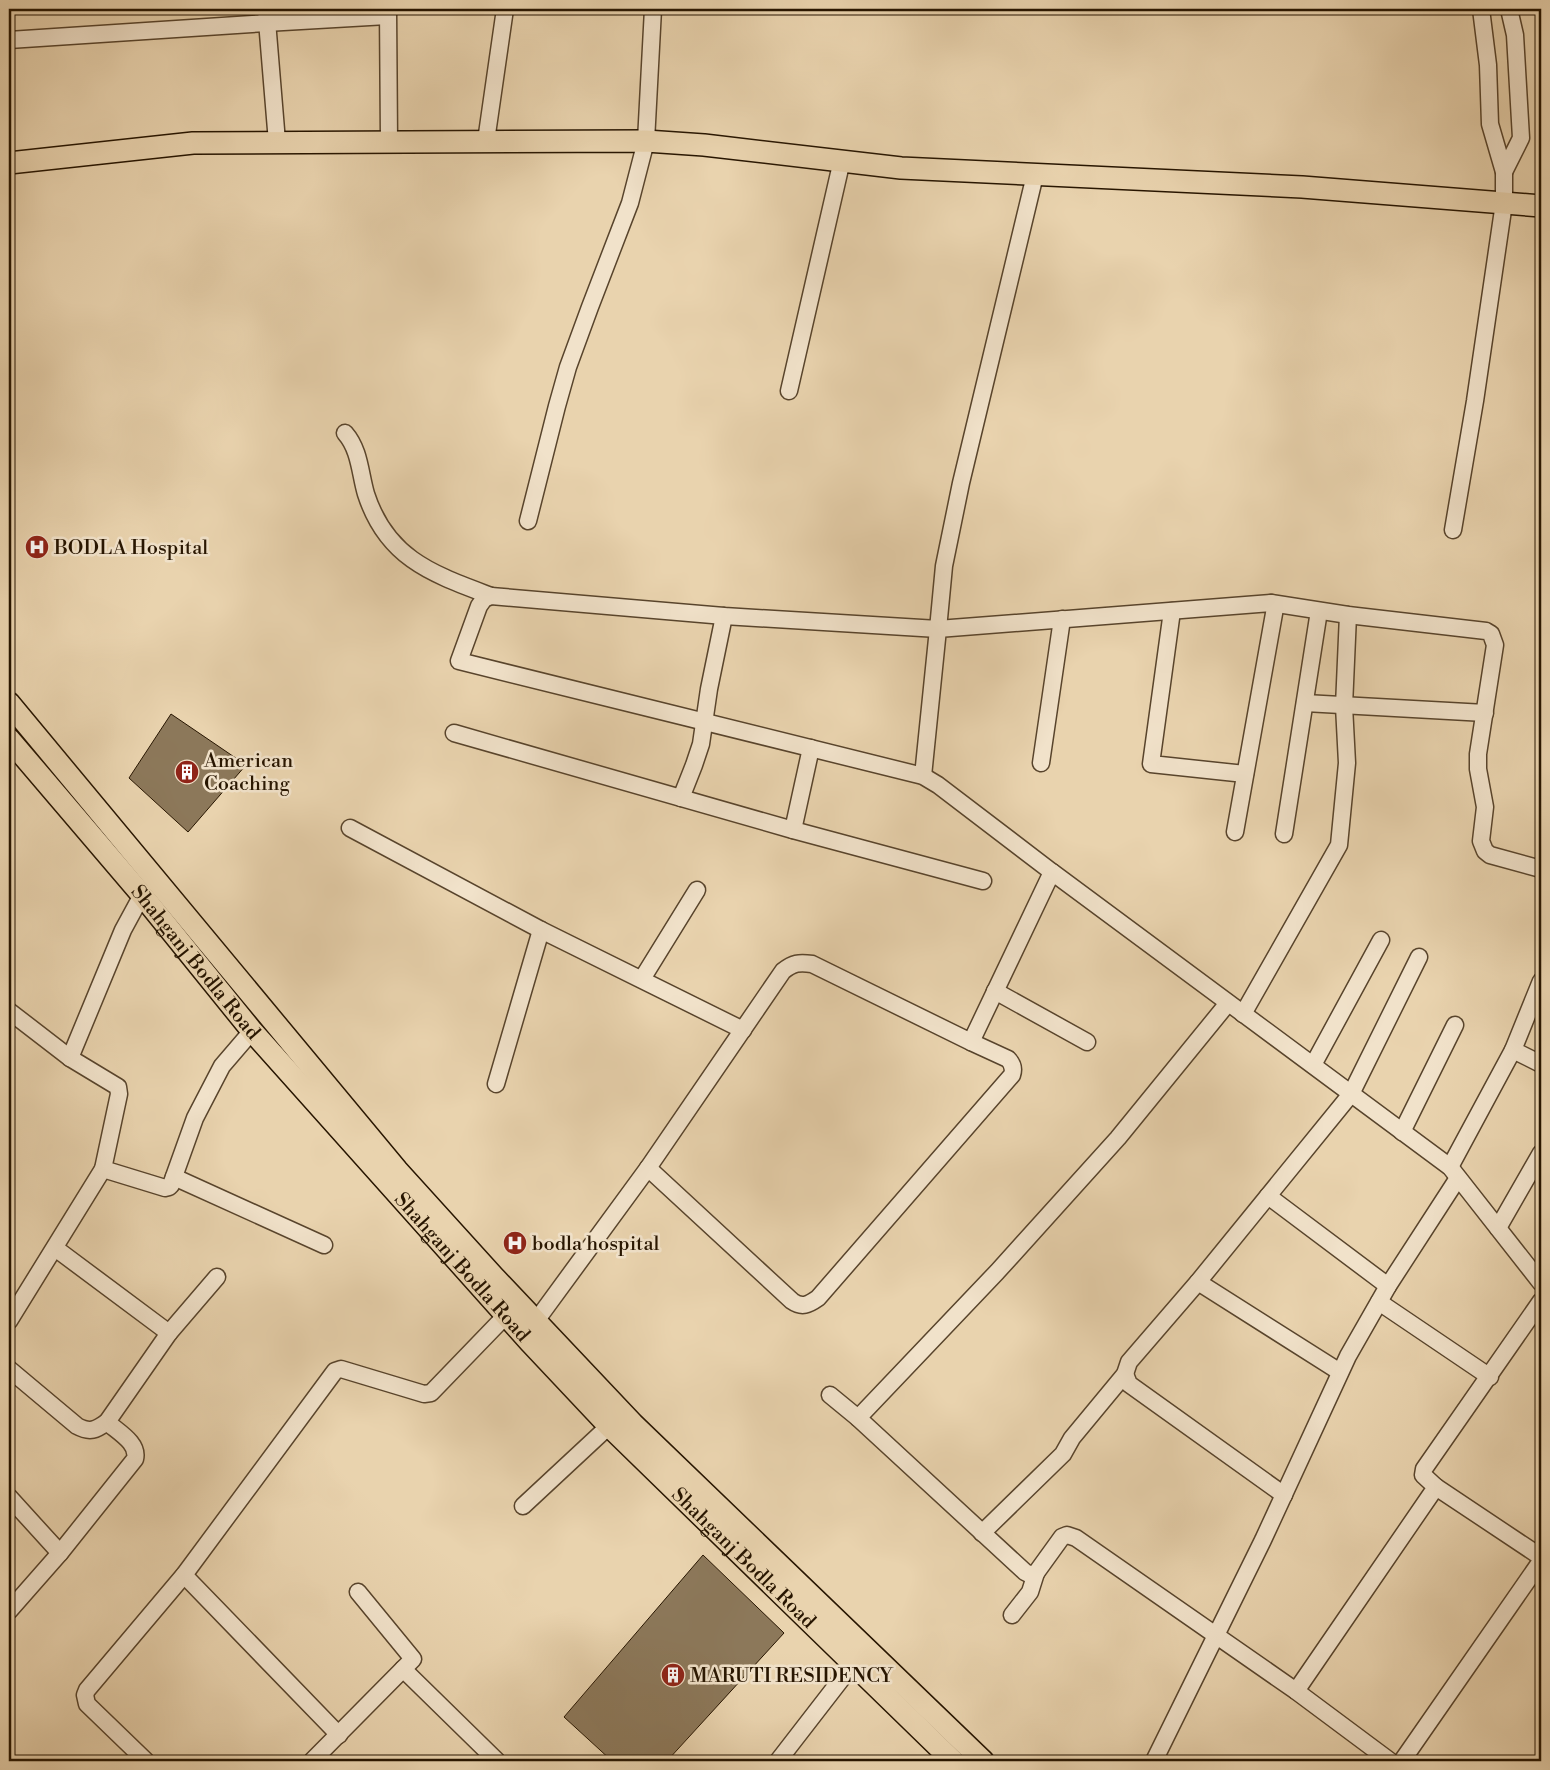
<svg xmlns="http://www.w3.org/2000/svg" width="1550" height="1770" font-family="'Libre Bodoni',serif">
	<rect width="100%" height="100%" fill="#e9d3ae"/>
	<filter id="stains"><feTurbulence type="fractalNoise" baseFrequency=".004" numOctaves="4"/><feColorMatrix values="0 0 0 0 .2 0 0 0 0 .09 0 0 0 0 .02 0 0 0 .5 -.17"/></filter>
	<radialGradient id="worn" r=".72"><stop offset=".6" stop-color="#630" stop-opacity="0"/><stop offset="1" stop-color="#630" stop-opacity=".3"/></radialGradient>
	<g fill="#8c785a" stroke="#271500">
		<path d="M171 714 246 765 188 832 129 778Z"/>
		<path d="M703 1555 784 1633 667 1761H612L564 1717Z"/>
	</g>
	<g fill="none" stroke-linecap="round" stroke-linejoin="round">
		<g stroke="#58442c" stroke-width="19">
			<g id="minor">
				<path d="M266 9 277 142"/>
				<path d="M388 9 389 141"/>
				<path d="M9 40 266 23 387 16"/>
				<path d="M486 141 505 9"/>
				<path d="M1504 172 1521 138 1515 35 1509 9"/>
				<path d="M789 391 842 160"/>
				<path d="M345 433C360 450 360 474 366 494 387 559 433 574 491 596"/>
				<path d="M528 521 557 406 568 367 590 307 630 203 646 141 653 9"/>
				<path d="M1453 530 1475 401 1504 203V172L1490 124 1488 65 1481 9"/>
				<path d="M1271 603 1348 615 1486 631 1491 634 1495 645 1478 754V769L1485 807 1481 841 1485 851 1490 855 1541 869"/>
				<path d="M1172 611 1151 764 1245 774"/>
				<path d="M1305 703 1485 713"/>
				<path d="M454 733 793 830 983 881"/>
				<path d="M1041 763 1062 619"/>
				<path d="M923 776 938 629 1271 603 1275 608 1235 832"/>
				<path d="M681 798 694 765 701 744 709 689 724 616"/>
				<path d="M350 828 541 930"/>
				<path d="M793 830 811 748"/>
				<path d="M1284 834 1319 611"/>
				<path d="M1052 872 1450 1167 1541 1283"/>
				<path d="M642 979 697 890"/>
				<path d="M995 991 1087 1042"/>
				<path d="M9 1011 70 1058 118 1087 119 1094 103 1169 165 1188 169 1187 171 1185 195 1118 222 1066 252 1031"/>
				<path d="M1243 1014 1339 845 1347 763 1344 706 1348 615"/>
				<path d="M1513 1050 1541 1064"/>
				<path d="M70 1058 123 930 142 895"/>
				<path d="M1313 1065 1381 940"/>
				<path d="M496 1084 541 930 743 1030"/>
				<path d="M1402 1132 1455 1025"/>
				<path d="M1450 1167 1513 1050 1541 981"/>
				<path d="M648 1168 792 1301C802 1308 808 1305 818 1298L1012 1075C1014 1069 1013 1064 1008 1059L971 1042"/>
				<path d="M174 1177 324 1245"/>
				<path d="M1268 1196 1388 1286"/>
				<path d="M1498 1228 1541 1153"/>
				<path d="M1198 1282 1340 1372"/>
				<path d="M1379 1302 1490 1377"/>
				<path d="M9 1321 103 1169"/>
				<path d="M527 1329 536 1321 648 1168 783 971C793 963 799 962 812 964L971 1042 1052 872 938 785 923 776 459 661 479 606 484 599 491 596 724 616 938 629 944 566 961 483 1035 175"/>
				<path d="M169 1333 217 1277"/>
				<path d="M9 1369 77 1426C90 1433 96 1430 107 1422L169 1333 55 1248"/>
				<path d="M1125 1374 1129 1384 1284 1495"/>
				<path d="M830 1395 858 1418 1025 1572 1031 1575 1036 1573 1062 1537 1067 1535 1076 1538 1296 1691 1390 1761"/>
				<path d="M858 1418 997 1272 1118 1138 1228 1003"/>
				<path d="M1436 1487 1541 1557"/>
				<path d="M9 1497 60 1553"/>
				<path d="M523 1506 609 1426"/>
				<path d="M982 1533 1063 1454 1072 1438 1125 1374 1129 1362 1198 1282 1351 1094 1419 957"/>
				<path d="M184 1575 339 1735"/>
				<path d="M9 1611 60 1553 135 1459C139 1443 118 1432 107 1422"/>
				<path d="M1012 1615 1030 1592 1036 1573"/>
				<path d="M403 1669 497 1761"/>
				<path d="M1296 1691 1436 1487 1423 1475 1424 1469 1541 1301"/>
				<path d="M146 1761 87 1704 85 1695 87 1690 184 1575 335 1371 341 1369 424 1394 431 1393 513 1308"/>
				<path d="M312 1761 413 1659 358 1592"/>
				<path d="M778 1761 860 1655"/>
				<path d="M1154 1761 1263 1540 1348 1356 1388 1286 1458 1178"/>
				<path d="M1402 1761 1541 1561"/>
			</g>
		</g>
		<g stroke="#271500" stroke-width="24">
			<g id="major">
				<path d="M9 163 193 143 646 141 704 145 901 168 1302 187 1541 206"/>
				<path d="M9 703 397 1170 494 1277 633 1424 983 1761"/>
				<path id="s1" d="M9 739 142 895 252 1031 529 1341 609 1426 953 1761"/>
			</g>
		</g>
		<use href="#minor" stroke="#f1e2ca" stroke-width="16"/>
		<use href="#major" stroke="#e9d3ae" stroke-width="21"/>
	</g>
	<defs>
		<g id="hospital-disc" transform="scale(1.25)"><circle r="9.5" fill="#8f2418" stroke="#f1e2ca"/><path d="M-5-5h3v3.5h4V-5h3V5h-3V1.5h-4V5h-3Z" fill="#fff"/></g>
		<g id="building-disc" transform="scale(1.25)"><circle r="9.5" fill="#8f2418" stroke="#f1e2ca"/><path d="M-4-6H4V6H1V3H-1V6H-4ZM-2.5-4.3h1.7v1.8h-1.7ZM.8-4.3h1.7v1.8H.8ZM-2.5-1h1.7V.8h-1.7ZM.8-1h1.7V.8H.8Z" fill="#fff"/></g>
	</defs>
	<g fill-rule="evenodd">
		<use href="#hospital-disc" x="37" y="547"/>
		<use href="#building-disc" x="187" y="772"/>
		<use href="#hospital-disc" x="515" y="1243"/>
		<use href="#building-disc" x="673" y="1675"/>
	</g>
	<g text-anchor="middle" stroke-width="5" stroke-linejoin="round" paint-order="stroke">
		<g font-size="20" fill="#271500" stroke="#f1e2ca" text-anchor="start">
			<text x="54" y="554">BODLA Hospital</text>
			<text x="204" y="767">American<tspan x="204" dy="23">Coaching</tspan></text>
			<text x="532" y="1250">bodla hospital</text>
			<text x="690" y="1682">MARUTI RESIDENCY</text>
		</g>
		<g font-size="20" fill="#271500" stroke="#f1e2ca">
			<text dy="7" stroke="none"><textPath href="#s1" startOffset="291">Shahganj Bodla Road</textPath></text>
			<text dy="7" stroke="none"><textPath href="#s1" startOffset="696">Shahganj Bodla Road</textPath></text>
			<text dy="7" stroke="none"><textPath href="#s1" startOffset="1101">Shahganj Bodla Road</textPath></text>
		</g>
	</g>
	<rect width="1550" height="1770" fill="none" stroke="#e9d3ae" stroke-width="30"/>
	<rect x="10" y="10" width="1530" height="1750" fill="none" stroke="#271500" stroke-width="2.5"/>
	<rect x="15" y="15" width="1520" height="1740" fill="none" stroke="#271500"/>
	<rect width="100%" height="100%" filter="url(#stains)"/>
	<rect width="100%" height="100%" fill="url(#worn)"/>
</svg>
